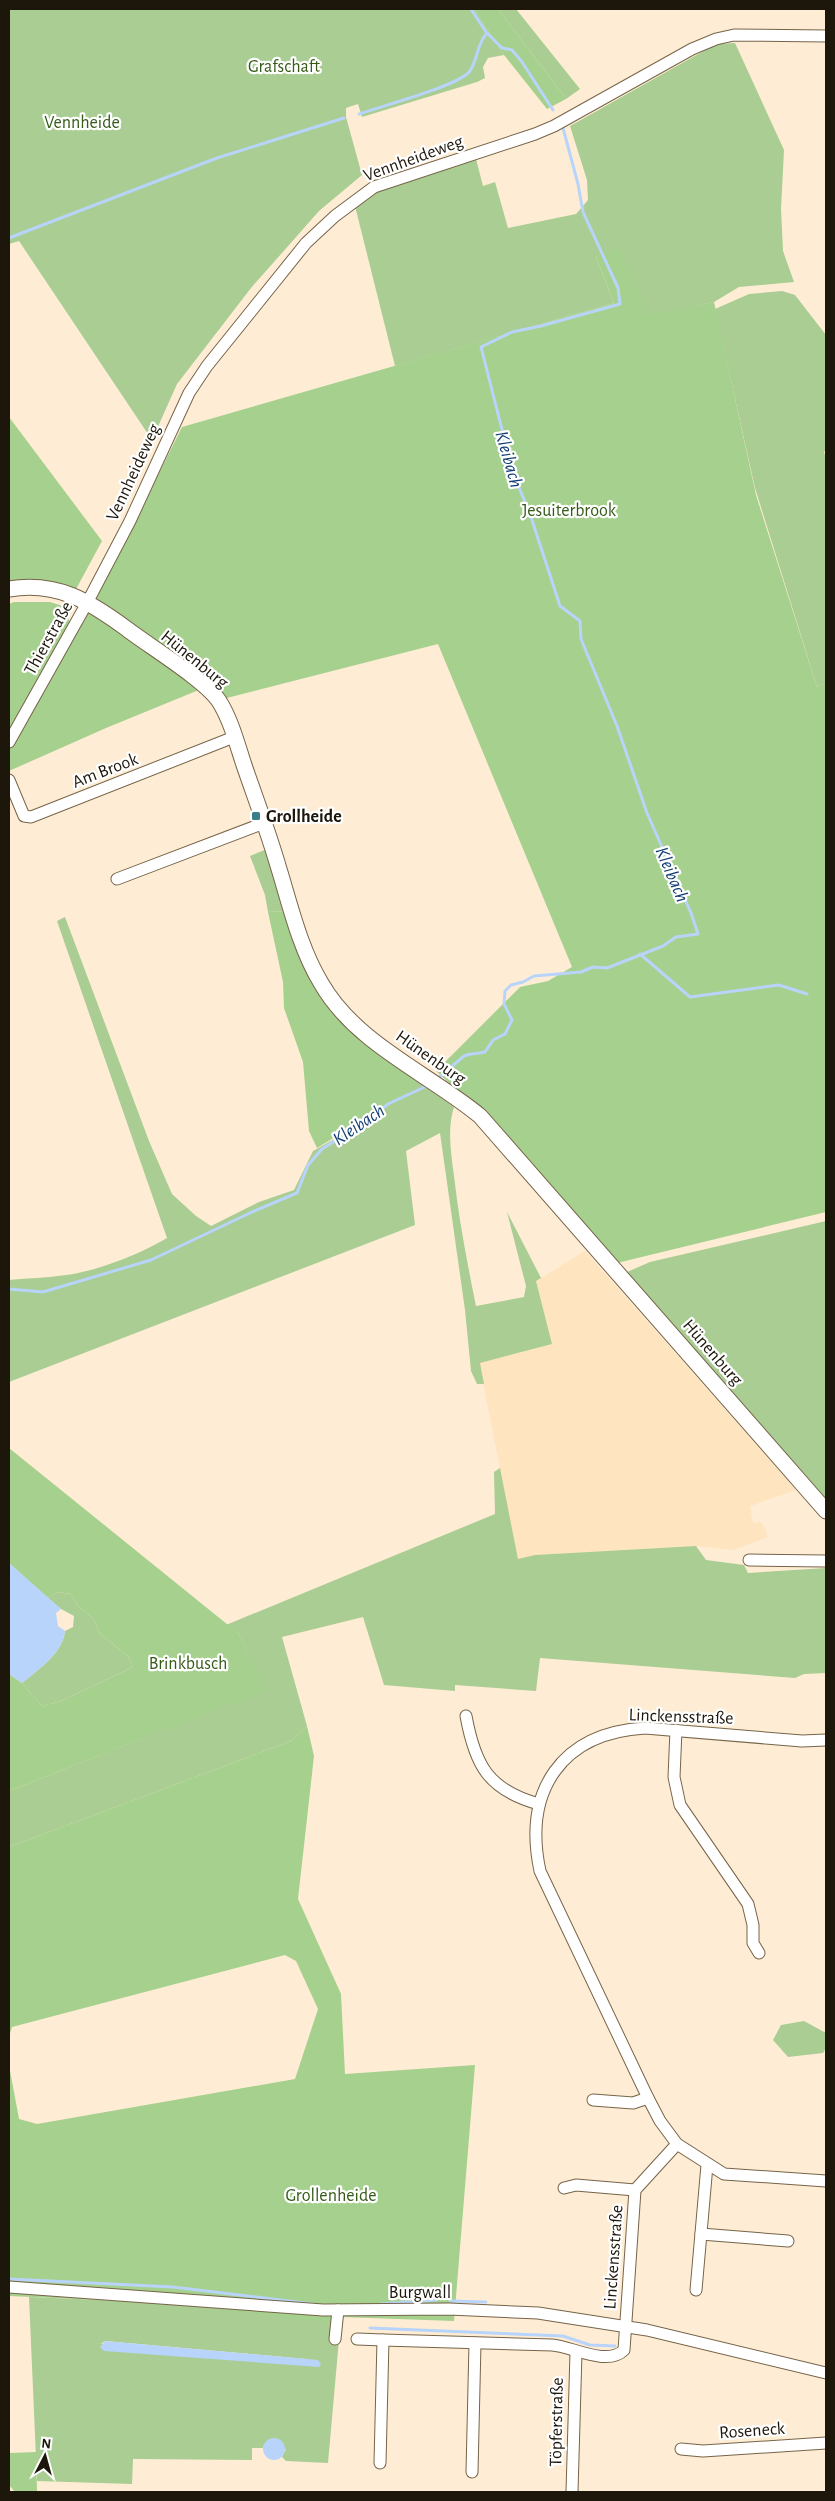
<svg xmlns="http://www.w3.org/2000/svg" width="835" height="2501" font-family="'Alegreya Sans',sans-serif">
	<rect width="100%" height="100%" fill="#feedd4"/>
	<path fill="#fee4bf" d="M585 1251 796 1490 750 1506 753 1523 760 1522 763 1524 768 1537 733 1550 696 1546 535 1555 518 1559 479 1363 552 1344 536 1281Z"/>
	<g fill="#a9cd93" fill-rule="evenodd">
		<path d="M9 9H474L504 55 488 58 483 67 485 78 477 82 362 117 358 104 346 108V117L362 175 319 211 251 288 177 384 152 440 19 241 9 244Z"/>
		<path d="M498 9H516L580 89 566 99Z"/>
		<path d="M735 43 784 150 781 209 783 251 794 282 739 287 714 302 649 316 619 248 596 257 614 303 395 366 355 206 377 190 476 159 483 186 495 182 508 228 576 214 588 200 587 180 570 126 716 44Z"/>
		<path d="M782 291 795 295 826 335V449L824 452 826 459V683L817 687 755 488 715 309 749 294Z"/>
		<path d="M267 849 287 911 268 912 265 895 250 856Z"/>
		<path d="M65 917 149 1141 172 1194 196 1216 211 1226 259 1202 294 1190 313 1151 354 1128 381 1107 398 1097 418 1081 454 1107C447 1129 451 1153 454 1176 459 1220 467 1262 476 1306L524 1297 526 1286 507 1212 541 1278 536 1281 552 1344 480 1363 484 1384H477L471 1371 465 1310 440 1133 406 1151 415 1225 9 1382V1280C28 1278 47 1278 66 1275 98 1271 140 1254 167 1238L57 921Z"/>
		<path d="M826 1221V1504L627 1272 650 1262Z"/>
		<path d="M500 1468 518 1559 535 1555 696 1546 706 1560 744 1565 748 1573 826 1568V1673L804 1674 795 1678 540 1658 536 1691 455 1685V1691L384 1685 363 1617 282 1637 307 1726 291 1741 9 1847V1791L265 1690 238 1633 226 1625 495 1514 494 1472Z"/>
		<path d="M58 1592 71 1594 78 1606 94 1619 100 1634 128 1656 133 1667 61 1701 42 1706 22 1683C38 1670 63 1653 65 1631L73 1627 74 1616 61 1609 48 1598Z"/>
		<path d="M804 2021 826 2033V2048L823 2053 788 2057 773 2040 781 2025Z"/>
		<path d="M29 2297 173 2303 341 2317 328 2463 286 2461 282 2457 286 2449 264 2444 263 2448H252V2460L133 2459 132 2484 37 2481ZM105 2341 318 2360 101 2344Z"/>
	</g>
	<g fill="#a6d08d">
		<path d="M474 9H498L566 99 547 109 504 55Z"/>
		<path d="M619 247 649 315 714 302 756 495 817 687 826 683V1212L617 1263 457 1090 436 1071 520 987 548 981 572 967 438 644 223 699 211 685 106 728 9 771V748L96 599 182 427 614 303 596 257Z"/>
		<path d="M9 417 102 541 75 591 9 585Z"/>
		<path d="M14 602H50L69 608 68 618 71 625 9 733V604Z"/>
		<path d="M287 911 311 979 418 1081 415 1086C383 1107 351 1128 317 1148L309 1131 303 1062 284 1008 283 982 268 912Z"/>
		<path d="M9 1448 238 1633 266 1690 9 1791V1674L22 1683 42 1706 61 1701 133 1667 128 1656 100 1634 94 1619 78 1606 71 1594 58 1592 48 1598 9 1563Z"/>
		<path d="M307 1726 314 1756 298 1899 341 1994 345 2074 475 2065 454 2321 342 2317 330 2323 173 2303 9 2296V2065L19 2119 37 2124 295 2079 318 2009 296 1961 285 1955 12 2027 9 2037V1847L291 1741Z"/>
		<path d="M36 2452 37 2492H15L9 2485V2453Z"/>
	</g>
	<g fill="#b8d4fa">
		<path d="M9 1563 61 1609 56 1613 58 1626 65 1631C63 1653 38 1670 22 1683L9 1674Z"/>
		<path d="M105 2341 318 2360 321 2364 319 2367 104 2351 100 2347Z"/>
		<circle cx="274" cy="2449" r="11"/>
	</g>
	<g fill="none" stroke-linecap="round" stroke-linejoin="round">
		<g stroke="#b8d4fa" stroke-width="3">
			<path d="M471 9 486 32 502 48 512 50 522 62 553 110"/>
			<path d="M359 114C381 106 459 86 470 71 478 59 477 43 487 33"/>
			<path d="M9 238 217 158 344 118"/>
			<path d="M640 954 690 997 779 985 807 994"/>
			<path d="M436 1080 464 1056C470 1053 478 1054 485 1052L493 1040 505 1034 512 1020 504 1004 505 991 511 985 523 982 534 976 581 972 593 967 607 968 663 946 676 937 698 934 691 913 647 813 617 726 581 639 580 621 560 606 530 514 513 473 481 347 512 332 541 326 620 304 618 288 583 212 578 184 563 128"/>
			<path d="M9 1289 43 1292 151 1260 252 1212 297 1193 308 1165 322 1149 365 1122 388 1104 429 1085"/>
			<path d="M9 2279 173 2287 313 2304"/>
			<path d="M451 2301 486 2302"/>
			<path d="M381 2304 436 2300"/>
			<path d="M370 2328 563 2336 590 2345 615 2346"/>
		</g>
		<g stroke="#766449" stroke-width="13">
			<g id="street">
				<path d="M9 742 87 603 130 521 189 393 207 366 306 243 335 216 374 187 535 134 554 126 692 49 716 39 734 35 826 36"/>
				<path d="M9 780 24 816 31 817 234 737"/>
				<path d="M117 879 264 823"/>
				<path d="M749 1560 826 1561"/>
				<path d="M466 1716C475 1765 488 1790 539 1804"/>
				<path d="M676 1730 674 1777 680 1805 748 1904 753 1925V1943L759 1953"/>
				<path d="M826 1740 802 1741 645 1728C561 1733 523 1791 540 1871L648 2098 660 2121 677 2144 724 2174 826 2181"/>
				<path d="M593 2100 633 2103 648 2098"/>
				<path d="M564 2188 576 2185 635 2190"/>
				<path d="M701 2234 788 2241"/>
				<path d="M9 2287 323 2310 449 2309 538 2313 647 2330 826 2373"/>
				<path d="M696 2290 707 2165"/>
				<path d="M335 2339 338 2310"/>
				<path d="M357 2339 383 2340"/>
				<path d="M681 2449 703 2451 826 2443"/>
				<path d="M380 2463 383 2340 552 2345C571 2346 607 2367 624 2350L635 2190 677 2144"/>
				<path d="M472 2472 475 2343"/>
				<path d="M572 2492 576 2352"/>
			</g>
		</g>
		<g stroke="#766449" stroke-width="17">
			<path id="secondary" d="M9 589C57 581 89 601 127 629 149 646 205 680 219 701 231 720 237 744 244 765 256 800 269 834 279 869 291 908 300 948 321 983 356 1044 428 1073 480 1116L826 1511"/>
		</g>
		<use href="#street" stroke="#fff" stroke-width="11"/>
		<use href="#secondary" stroke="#fff" stroke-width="15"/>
	</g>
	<rect fill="#387f8a" stroke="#fff" stroke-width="2" x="251" y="811" width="10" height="10" rx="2.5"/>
	<g text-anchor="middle" stroke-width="4.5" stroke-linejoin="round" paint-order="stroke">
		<g font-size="18" fill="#355b17" stroke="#fff">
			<text x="284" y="72">Grafschaft</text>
			<text x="82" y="128">Vennheide</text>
			<text x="569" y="516">Jesuiterbrook</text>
			<text x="188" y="1669">Brinkbusch</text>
			<text x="331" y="2201">Grollenheide</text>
		</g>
		<g font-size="18" fill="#1d160b" stroke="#fff">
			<text transform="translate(413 158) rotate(-20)" y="6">Vennheideweg</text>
			<text transform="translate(133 472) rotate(-65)" y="6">Vennheideweg</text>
			<text transform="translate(48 638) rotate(-61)" y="6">Thierstraße</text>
			<text transform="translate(195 659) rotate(39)" y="6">Hünenburg</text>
			<text transform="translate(105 770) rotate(-21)" y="6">Am Brook</text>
			<text transform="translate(431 1057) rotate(35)" y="6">Hünenburg</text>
			<text transform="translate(713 1352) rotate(49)" y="6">Hünenburg</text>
			<text transform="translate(681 1716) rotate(2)" y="6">Linckensstraße</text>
			<text transform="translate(613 2257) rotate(-86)" y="6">Linckensstraße</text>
			<text x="420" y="2298">Burgwall</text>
			<text transform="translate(556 2422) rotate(-89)" y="6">Töpferstraße</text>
			<text transform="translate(752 2430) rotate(-4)" y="6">Roseneck</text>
		</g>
		<g font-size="18" font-weight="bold" fill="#1d160b" stroke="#fff" text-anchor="start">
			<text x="266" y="822">Grollheide</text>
		</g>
		<g font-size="19" font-style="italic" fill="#123e75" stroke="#fff">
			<text transform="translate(510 459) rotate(74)" y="7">Kleibach</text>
			<text transform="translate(673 874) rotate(67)" y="7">Kleibach</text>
			<text transform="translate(358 1124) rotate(-34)" y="7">Kleibach</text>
		</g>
	</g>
	<rect width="835" height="2501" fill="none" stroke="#1d160b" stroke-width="20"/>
	<g transform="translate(45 2456) rotate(6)" stroke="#ffffff" stroke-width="4" paint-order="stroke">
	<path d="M0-4L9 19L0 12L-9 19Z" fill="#1d160b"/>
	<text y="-8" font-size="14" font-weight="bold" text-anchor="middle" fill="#1d160b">N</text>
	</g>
</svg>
